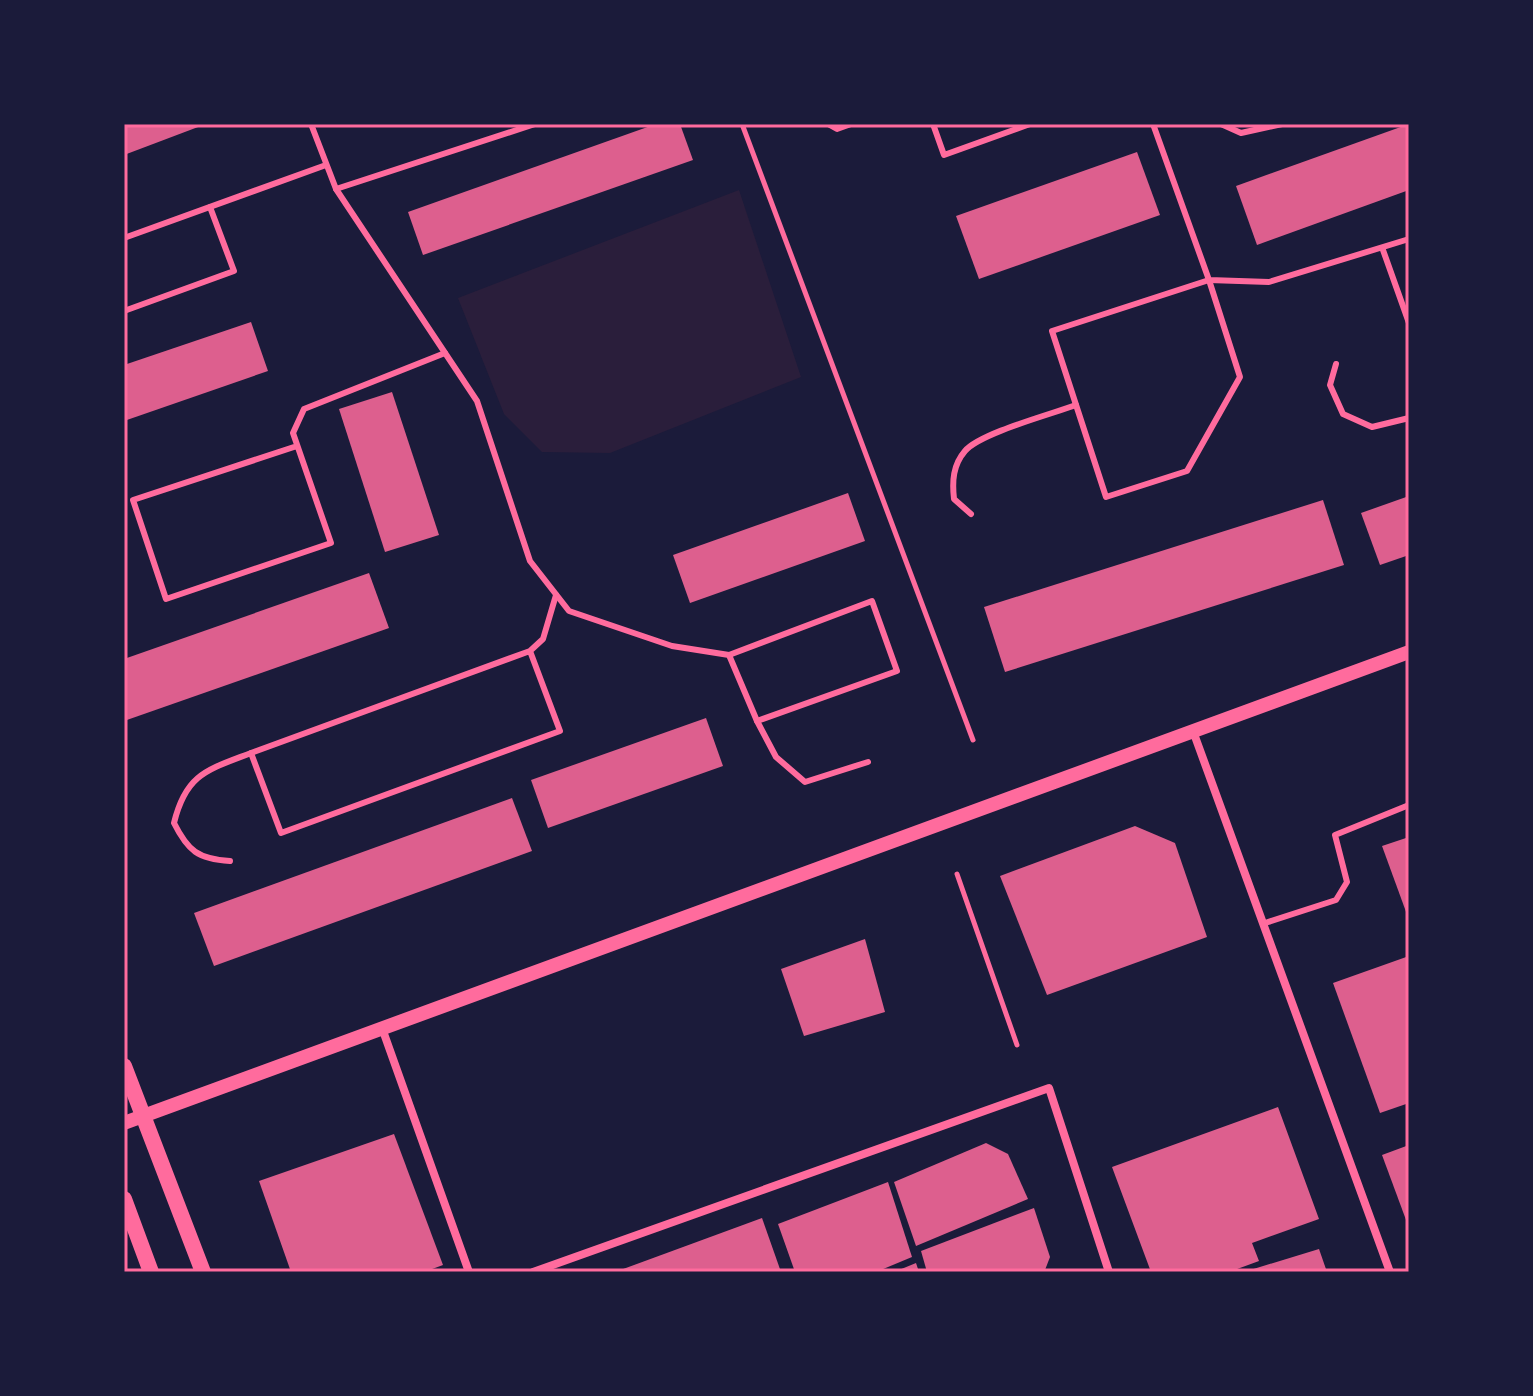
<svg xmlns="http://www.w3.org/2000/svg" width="1533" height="1396" font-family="'Titillium Web',sans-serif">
	<rect width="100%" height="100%" fill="#1b1b3a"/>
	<path fill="#2a1e3b" d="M739 190 801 377 610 453 542 452 504 414 458 298Z"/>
	<g fill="#dd5f8e">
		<path d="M124 124H206L124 155Z"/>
		<path d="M656 124H680L693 160 423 255 408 212Z"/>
		<path d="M1409 124V190L1257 245 1236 186Z"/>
		<path d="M1137 152 1160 215 979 279 956 216Z"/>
		<path d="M251 322 268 371 124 421V365Z"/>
		<path d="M392 392 439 535 385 552 339 409Z"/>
		<path d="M848 493 865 541 690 603 673 555Z"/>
		<path d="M1409 496V555L1380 565 1361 513Z"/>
		<path d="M1323 500 1344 565 1005 672 984 607Z"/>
		<path d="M369 573 389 628 124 721V659Z"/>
		<path d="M706 718 723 766 548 828 531 780Z"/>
		<path d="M512 798 532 851 214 966 194 913Z"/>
		<path d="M1135 826 1175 843 1207 937 1047 995 1000 876Z"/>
		<path d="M1409 837V920L1382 846Z"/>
		<path d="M865 939 885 1012 804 1036 781 969Z"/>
		<path d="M1409 956V1103L1380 1113 1333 983Z"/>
		<path d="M1278 1107 1319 1219 1252 1243 1259 1261 1229 1272H1151L1112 1167Z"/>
		<path d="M394 1134 443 1265 424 1272H291L259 1181Z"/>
		<path d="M986 1143 1008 1154 1028 1199 916 1246 894 1182Z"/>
		<path d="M1409 1145V1228L1382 1155Z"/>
		<path d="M888 1182 912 1257 876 1272H795L778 1224Z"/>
		<path d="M1034 1208 1050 1257 1045 1270 927 1272 921 1251Z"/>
		<path d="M762 1218 781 1272H615Z"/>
		<path d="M1319 1249 1327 1272H1247V1271Z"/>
		<path d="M916 1263 919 1272H894Z"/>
	</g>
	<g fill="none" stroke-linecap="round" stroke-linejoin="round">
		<g stroke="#ff6b9d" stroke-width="5">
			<path d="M742 124 973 740"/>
			<path d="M957 874 1017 1045"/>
		</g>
		<g stroke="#ff6b9d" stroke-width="6">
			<path d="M311 124 336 189 477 401 530 561 569 611 672 646 729 655 872 601 897 671 757 721 729 655"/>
			<path d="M828 124 837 129 851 124"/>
			<path d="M933 124 944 155 1030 124"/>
			<path d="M1153 124 1209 280 1269 282 1409 239"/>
			<path d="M1221 124 1241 133 1282 124"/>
			<path d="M336 189 535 124"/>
			<path d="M124 238 326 165"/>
			<path d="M1383 250 1409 323"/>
			<path d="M1209 280 1240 377 1187 471 1106 497 1052 331Z"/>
			<path d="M124 311 234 271 210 207"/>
			<path d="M1336 364 1330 385 1343 414 1372 427 1409 418"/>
			<path d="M297 446 133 500 166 599 331 543 293 433 304 409 445 353"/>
			<path d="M971 514 954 499C952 481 953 465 965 451 980 433 1052 414 1076 405"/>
			<path d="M530 651 560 731 281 833 251 753 530 651 543 639 556 595"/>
			<path d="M757 721 776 757 805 782 868 762"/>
			<path d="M230 861C198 859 188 851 174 823 186 774 207 770 251 753"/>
			<path d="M1265 923 1336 900 1347 882 1335 835 1409 805"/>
		</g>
		<g stroke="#ff6b9d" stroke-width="8">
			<path d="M1193 731 1390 1272"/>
			<path d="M382 1028 469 1272"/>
			<path d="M533 1272 1049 1088 1109 1272"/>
		</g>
		<path stroke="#ff6b9d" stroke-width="14" d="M124 1123 1409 652"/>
		<g stroke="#ff6b9d" stroke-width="16">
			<path d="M124 1066 203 1272"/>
			<path d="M124 1199 151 1272"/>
		</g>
	</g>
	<rect width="1533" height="1396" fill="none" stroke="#1b1b3a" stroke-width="252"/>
	<rect x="126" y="126" width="1281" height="1144" fill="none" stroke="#ff6b9d" stroke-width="3"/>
</svg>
